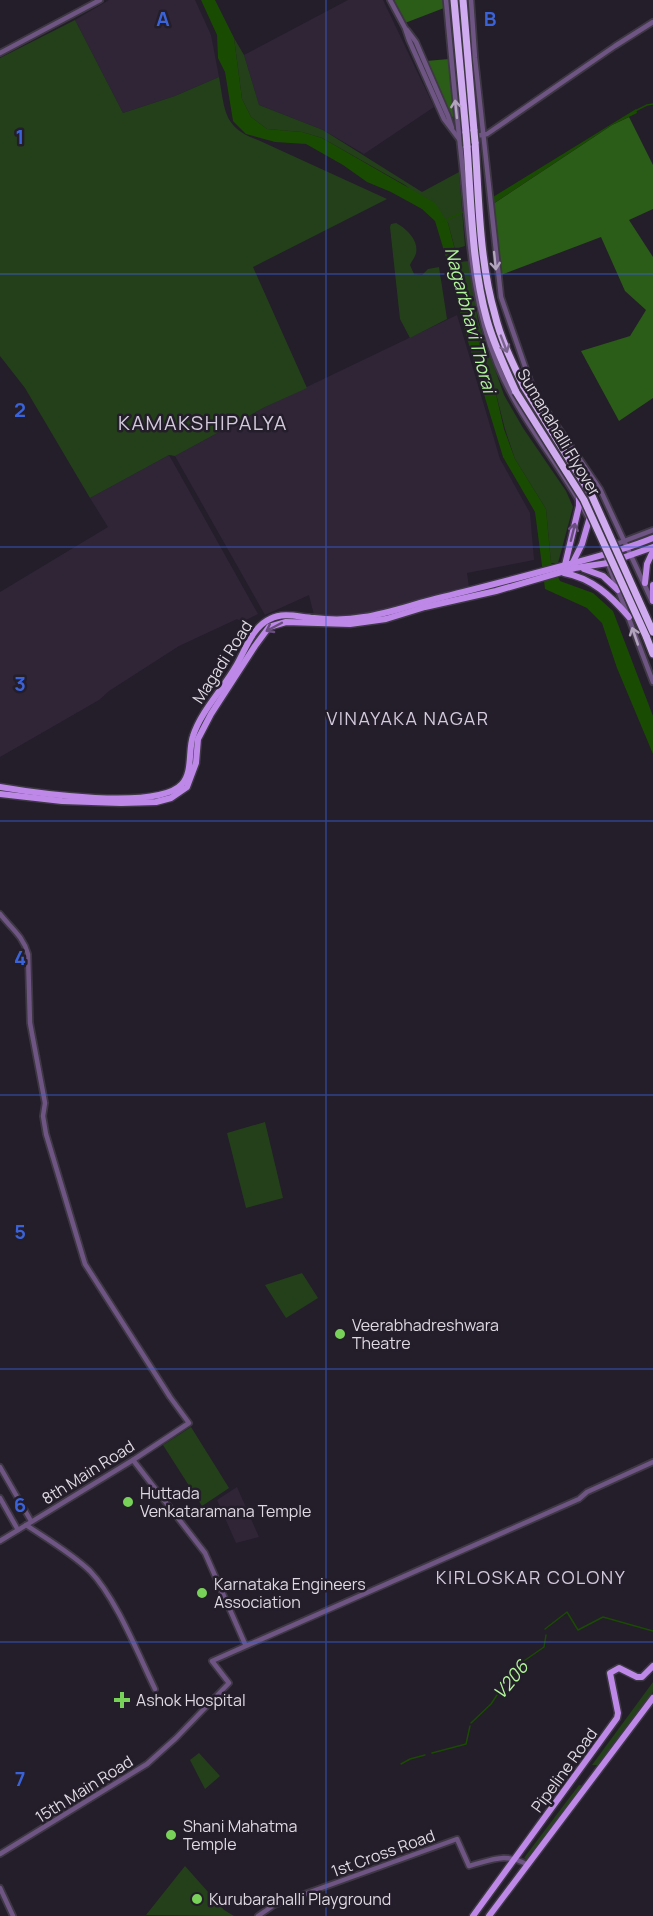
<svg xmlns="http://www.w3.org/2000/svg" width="653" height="1916" font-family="Manrope,sans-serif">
	<rect width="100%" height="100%" fill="#241d2a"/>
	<g fill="#2f2537">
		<path d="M109 0H195L211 35 219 77 175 96 123 113 75 20Z"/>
		<path d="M348 0H383L434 107 364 154 323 130 259 105 244 55Z"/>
		<path d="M457 315 500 459 530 513 534 560 467 573 469 587 402 608 355 615H314L309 595 265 615 175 456 265 407Z"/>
		<path d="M169 455 258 614 242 622 237 619 179 646 109 691 99 700 0 757V592L108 527 90 498Z"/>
		<path d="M237 1487 259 1537 236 1543 217 1500Z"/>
	</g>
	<g fill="#24401a">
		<path d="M75 20 123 113 175 96 219 77C225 110 223 128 258 140L387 199 253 267 307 388 265 407 175 456 169 455 90 498 25 388 0 356V58Z"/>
		<path d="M234 38 244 55 259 105 323 130 422 192 459 172 465 246 455 249 448 223 405 185 322 138 302 132 267 129 251 117 242 99Z"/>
		<path d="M396 223C407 229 421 242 415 256 413 260 411 262 410 265L414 274 422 275 428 269 439 267 447 319 410 338 400 319 390 227 391 224Z"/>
		<path d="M469 261 478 321 504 395 523 428 566 491 573 507 558 563H551L546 509 515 459 505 429 495 390 481 350 458 262Z"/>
		<path d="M265 1122 283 1198 246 1208 227 1133Z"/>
		<path d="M302 1273 318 1298 286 1318 265 1285Z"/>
		<path d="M191 1427 229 1488 202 1506 163 1445Z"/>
		<path d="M653 1682V1692L598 1765H592Z"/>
		<path d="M199 1753 220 1776 205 1789 190 1760Z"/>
		<path d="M579 1785 583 1786 528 1860 524 1858Z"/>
		<path d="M185 1866 224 1910 234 1916 146 1915Z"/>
	</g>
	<g fill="#2b5c18">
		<path d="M394 0H443L444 8 405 23Z"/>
		<path d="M449 59 455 116 452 117 426 61Z"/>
		<path d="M629 117 653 165V209L629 220 653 257V398L619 421 581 351 630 336 646 310 625 291 601 237 501 275 493 204 612 125Z"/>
	</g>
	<g fill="#1a4b02">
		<path d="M201 0H215L234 38 242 99 251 117 267 129 302 132 322 138 435 203 448 223 481 350 495 390 504 429 515 459 546 509 551 563 560 581 593 593 613 611 653 716V754L617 668 602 623 587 608 545 589 535 512 503 457 466 335 448 264 435 221 422 209 391 192 367 182 343 165 306 144 275 142 246 134 233 121 225 72 218 58 217 35Z"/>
		<path d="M636 109 637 113 612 125 493 204V197Z"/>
	</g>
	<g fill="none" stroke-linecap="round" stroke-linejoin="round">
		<g stroke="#1a4b02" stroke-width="1.5">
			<path d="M635 111 647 105 653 104"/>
			<path d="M444 221 463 212"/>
			<path d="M545 1629 567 1612 578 1630 603 1617 653 1631"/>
			<path d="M471 1723 491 1704 499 1692 514 1676 521 1663 544 1647 546 1635"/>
			<path d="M432 1753 466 1744 470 1726"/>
			<path d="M401 1764 410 1759 425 1755"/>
		</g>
		<g stroke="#3e3744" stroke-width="8">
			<g id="minor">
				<path d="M390 0 405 28 409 40 444 119 459 139 487 134 615 46 653 22"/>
				<path d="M446 0C451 55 456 109 462 163 469 231 471 300 497 364 520 421 562 466 590 521"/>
				<path d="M471 0 475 58 501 297 530 381 538 398 600 489 652 601"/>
				<path d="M407 30 416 42 448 116 452 128"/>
				<path d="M0 53 100 0"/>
				<path d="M614 545 653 530"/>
				<path d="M604 553 653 682"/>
				<path d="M0 914C11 928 23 936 28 954L30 1023 45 1103 43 1116 46 1134 85 1264 170 1397 189 1423 133 1460 0 1541"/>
				<path d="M133 1460 205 1553 245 1644"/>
				<path d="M0 1467 31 1521"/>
				<path d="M0 1498 18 1530"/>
				<path d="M26 1525C47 1539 71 1553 90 1571 116 1598 138 1654 155 1689"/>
				<path d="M0 1854 147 1764 176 1738 229 1683 212 1661 579 1499 587 1492 653 1462"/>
				<path d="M0 1888 13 1916"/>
				<path d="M258 1916 274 1905 457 1839 469 1866C492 1860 506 1852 528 1865"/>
			</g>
		</g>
		<g stroke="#3e3744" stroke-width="9">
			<g id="major">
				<path d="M573 562 582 544 589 520"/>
				<path d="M565 565 579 506V499"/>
				<path d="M584 569 603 576 618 590"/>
				<path d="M564 573C592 578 611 596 629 617"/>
				<path d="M645 583 647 564 653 551"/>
				<path d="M653 585V601"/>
				<path d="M0 787C35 793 158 811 182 784 193 772 188 750 193 736 201 711 223 689 236 666 245 651 252 627 270 619 284 612 298 617 314 618 330 620 348 620 364 617 392 613 416 603 443 597 484 587 525 576 566 565 596 557 624 550 653 538"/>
				<path d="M0 794 62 801 121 803 156 802 171 798 187 787 196 763 198 739 211 714 255 646 269 627 286 622 350 624 386 619 425 607 496 591 575 568 608 563 653 547"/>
				<path d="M473 1916 617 1718 618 1713 610 1673 619 1668 637 1677H642L653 1666"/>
				<path d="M489 1916 653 1698"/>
			</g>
		</g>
		<g stroke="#3e3744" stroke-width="10">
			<g id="highway">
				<path d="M454 0 466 133"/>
				<path d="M463 0 474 131"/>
				<path d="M475 142C479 199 479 260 495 315 501 340 513 364 524 387"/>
				<path d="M467 146C471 201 472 267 487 320 494 345 505 368 516 392"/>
				<path d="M646 636 653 654"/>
			</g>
		</g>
		<use href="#minor" stroke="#6e5583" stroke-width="4.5"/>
		<use href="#major" stroke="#bd88e8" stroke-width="6"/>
		<use href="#highway" stroke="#d0abf0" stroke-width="7"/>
		<g stroke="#3e3744" stroke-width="10" stroke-linecap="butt">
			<g id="highway-bridge">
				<path d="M474 131 475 142"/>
				<path d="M466 133 467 146"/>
				<path d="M524 387 592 496 653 632"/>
				<path d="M516 392 584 500 646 636"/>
			</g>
		</g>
		<use href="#highway-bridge" stroke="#d0abf0" stroke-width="7"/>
	</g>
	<defs><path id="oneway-shaft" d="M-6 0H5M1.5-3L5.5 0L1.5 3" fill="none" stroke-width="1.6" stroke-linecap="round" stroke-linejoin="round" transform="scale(1.5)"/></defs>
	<g stroke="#b1a4bc">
		<use href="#oneway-shaft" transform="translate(456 109) rotate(-96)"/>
		<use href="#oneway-shaft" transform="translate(495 261) rotate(84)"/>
		<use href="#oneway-shaft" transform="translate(635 636) rotate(-109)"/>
	</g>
	<use stroke="#7a648d" href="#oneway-shaft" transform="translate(504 344) rotate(69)"/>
	<g stroke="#694d7f">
		<use href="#oneway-shaft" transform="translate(573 532) rotate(-76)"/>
		<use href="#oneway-shaft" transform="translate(274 627) rotate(152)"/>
	</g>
	<path fill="none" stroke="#3a63da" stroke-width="1.5" stroke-opacity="0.55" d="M326 0V1916M0 274H653M0 547H653M0 821H653M0 1095H653M0 1369H653M0 1642H653"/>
	<g fill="#78d158" stroke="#241d2a" stroke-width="2">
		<circle cx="340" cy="1334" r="6"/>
		<circle cx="128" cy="1502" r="6"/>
		<circle cx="202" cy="1593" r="6"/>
		<path d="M119 1691h6v6h6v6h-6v6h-6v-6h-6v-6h6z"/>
		<circle cx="171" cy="1835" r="6"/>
		<circle cx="197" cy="1899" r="6"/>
	</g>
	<g text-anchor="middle" stroke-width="5" stroke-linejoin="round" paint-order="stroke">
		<g font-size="16" fill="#ded9e2" stroke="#241d2a">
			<text transform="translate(559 432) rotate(59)" y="6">Sumanahalli Flyover</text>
			<text transform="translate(222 662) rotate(-57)" y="6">Magadi Road</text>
			<text transform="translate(88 1472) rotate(-32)" y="6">8th Main Road</text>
			<text transform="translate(564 1770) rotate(-54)" y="6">Pipeline Road</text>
			<text transform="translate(84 1789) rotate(-32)" y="6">15th Main Road</text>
			<text transform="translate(383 1853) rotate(-20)" y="6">1st Cross Road</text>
		</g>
		<g font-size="16" fill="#ded9e2" stroke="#241d2a" text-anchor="start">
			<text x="352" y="1331">Veerabhadreshwara<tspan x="352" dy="18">Theatre</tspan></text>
			<text x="140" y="1499">Huttada<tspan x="140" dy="18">Venkataramana Temple</tspan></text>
			<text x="214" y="1590">Karnataka Engineers<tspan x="214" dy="18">Association</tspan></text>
			<text x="136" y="1706">Ashok Hospital</text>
			<text x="183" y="1832">Shani Mahatma<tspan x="183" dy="18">Temple</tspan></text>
			<text x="209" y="1905">Kurubarahalli Playground</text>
		</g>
		<g font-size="18" font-style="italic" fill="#b0f799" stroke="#241d2a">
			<text transform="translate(470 320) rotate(75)" y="6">Nagarbhavi Thorai</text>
			<text transform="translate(511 1680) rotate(-51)" y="6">V206</text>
		</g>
		<g font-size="18" letter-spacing="1.5" fill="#d3cadb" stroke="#241d2a">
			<text x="408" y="725">VINAYAKA NAGAR</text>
			<text x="531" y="1584">KIRLOSKAR COLONY</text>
		</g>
		<g font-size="20" letter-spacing="1.5" fill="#d3cadb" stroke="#241d2a">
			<text x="203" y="430">KAMAKSHIPALYA</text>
		</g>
	</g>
	<g font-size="20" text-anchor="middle" font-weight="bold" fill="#3a63da" stroke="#241d2a" stroke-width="5" stroke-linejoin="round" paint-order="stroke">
		<text x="163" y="26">A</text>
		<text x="490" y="26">B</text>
		<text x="20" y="144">1</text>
		<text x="20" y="417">2</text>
		<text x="20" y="691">3</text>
		<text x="20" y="965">4</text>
		<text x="20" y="1239">5</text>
		<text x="20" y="1512">6</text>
		<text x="20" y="1786">7</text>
	</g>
</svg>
